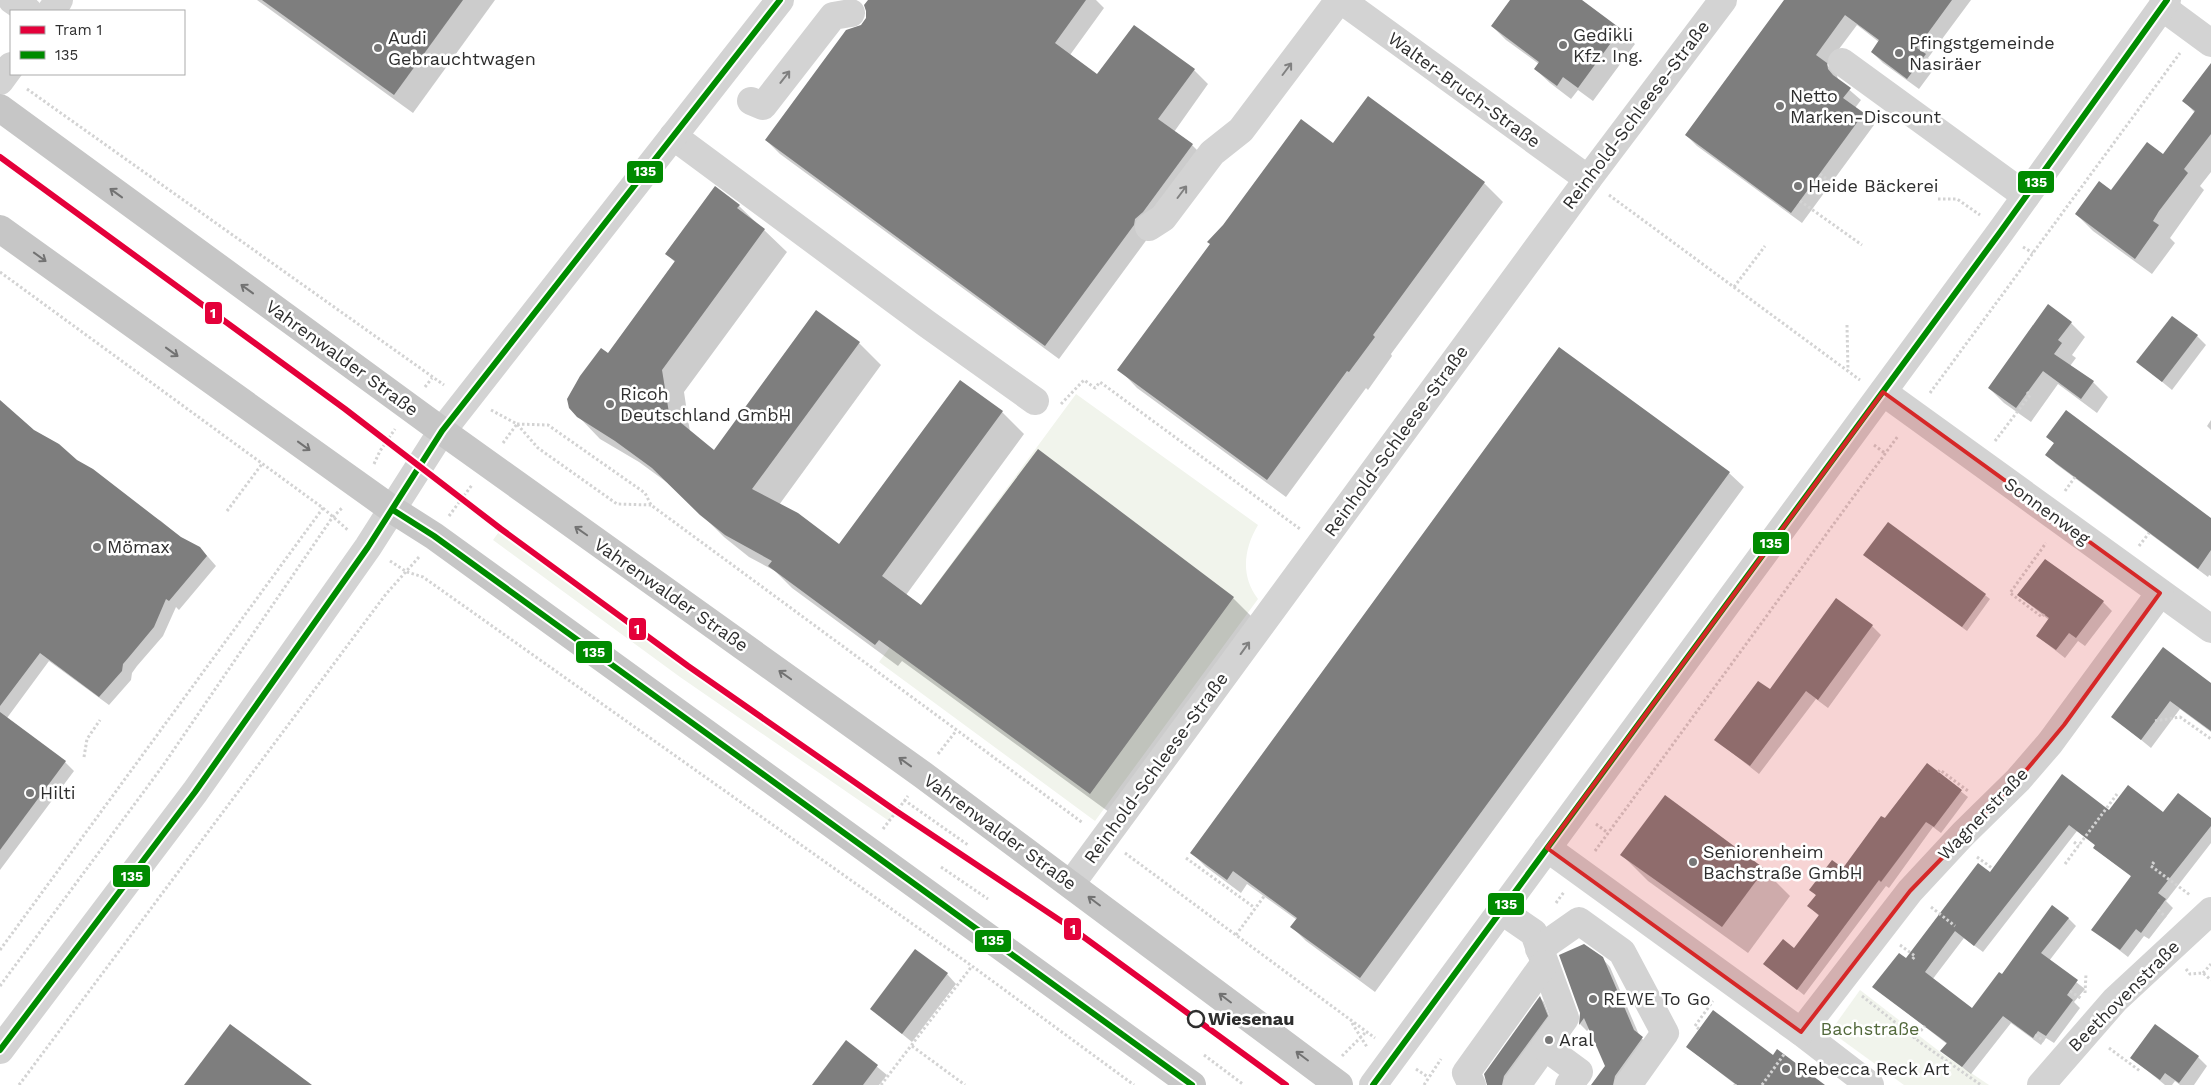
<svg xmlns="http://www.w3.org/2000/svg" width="2211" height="1085" font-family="'Work Sans',sans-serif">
	<rect width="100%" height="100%" fill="#fff"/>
	<g fill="#f1f4ec">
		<path d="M1076 394 1258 525C1244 548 1240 576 1258 599L1095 821 879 662Z"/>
		<path d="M501 529 688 666 896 811 889 821 680 677 493 540Z"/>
		<path d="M1860 990 1944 1055 1989 1085H1904L1838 1037 1835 1025Z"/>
	</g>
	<g fill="#0003">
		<path d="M257 0H495L413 113Z"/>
		<path d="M869 0H1096L1104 8 1070 55 1098 76 1194 70 1208 84 1174 132 1192 145 1206 159 1059 359 780 154 766 140 862 26 867 18Z"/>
		<path d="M1511 0H1580L1620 30 1635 44 1593 101 1578 90 1571 99 1550 83 1535 69 1539 64 1506 40 1492 26Z"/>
		<path d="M1786 0H1971L1928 58 1936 66 1919 89 1883 63 1872 52 1879 42 1857 25 1827 65 1837 75 1838 80 1861 100 1855 108 1874 125 1802 223 1697 146 1686 135Z"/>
		<path d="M2211 83V172L2200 186 2204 190 2170 238 2175 243 2152 274 2093 231 2076 214 2163 156 2195 113 2184 101Z"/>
		<path d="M1368 98 1484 183 1503 202 1391 354 1392 356 1368 390 1366 388 1286 497 1137 388 1119 369 1224 226 1334 145Z"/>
		<path d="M715 188 739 206 787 252 684 392 690 432 714 452 859 343 881 365 779 505 840 546 960 381 1002 412 1024 434 906 595 921 606 1233 598 1255 620 1113 815 902 661 898 666 792 588 775 571 749 557 724 537 676 489 639 462 600 439 578 416 608 355 676 263 666 254Z"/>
		<path d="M2071 323 2085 337 2072 355 2076 358 2070 366 2093 382 2108 397 2097 413 2058 384 2031 422 2004 403 1989 388Z"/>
		<path d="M2197 336 2206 345 2172 390 2138 362Z"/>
		<path d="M1560 349 1729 473 1744 487 1375 992 1306 941 1292 927 1297 920 1247 884 1241 893 1206 867 1192 853Z"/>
		<path d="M0 405 33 431 147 513 161 521 181 538 202 550 216 566 179 610 176 607 163 636 137 666 132 673 131 680 109 705 49 661 7 718 65 762 74 771 0 870Z"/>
		<path d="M2211 420V430L2207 426Z"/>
		<path d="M2048 437 2211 519V576L2209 575 2208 577 2056 464 2047 455 2055 444Z"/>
		<path d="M1869 559 1985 595 1990 599 1967 631Z"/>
		<path d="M2045 560 2103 602 2112 611 2085 646 2078 641 2065 658 2037 636 2049 620 2018 595Z"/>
		<path d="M1872 626 1881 635 1828 708 1816 699 1759 774 1716 740 1770 691Z"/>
		<path d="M2211 684V732L2180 709 2151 748 2113 717Z"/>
		<path d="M1927 765 1968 797 1941 833 1933 827 1889 888 1886 886 1804 995 1765 964 1795 950 1819 916 1809 906 1817 896 1811 890 1843 870Z"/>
		<path d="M2062 776 2109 812 2163 814 2211 820V843L2166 901 2173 908 2149 939 2144 936 2128 957 2093 930 2132 877 2103 855 2095 848 2096 846 2077 831 1983 952 1964 938 1932 980 1972 1009 2002 976 2068 918 2076 926 2049 961 2085 989 2074 1002 2080 1008 2054 1043 2046 1038 2041 1045 2011 1023 1971 1074 1942 1051 1947 1044 1874 987 1907 960 1990 873Z"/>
		<path d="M1622 855 1764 870 1790 896 1748 953 1648 881Z"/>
		<path d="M1602 958 1610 967 1640 1037 1650 1046 1622 1085H1595L1606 1066 1590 1028 1587 1031 1580 1024 1581 1012Z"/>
		<path d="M947 974 956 984 912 1042 871 1009Z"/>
		<path d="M1540 998 1544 1002 1551 1021 1507 1085H1488Z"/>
		<path d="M847 1042 887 1075 879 1085H813Z"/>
		<path d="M1687 1047 1773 1057 1822 1085H1736Z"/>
		<path d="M2198 1057 2207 1066 2194 1085H2180L2175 1081 2172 1085H2165L2132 1058Z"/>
	</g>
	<g fill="#7e7e7e">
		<path d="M262 0H463L394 95Z"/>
		<path d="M868 0H1086L1055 43 1097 74 1134 25 1195 69 1158 119 1193 144 1143 212 1135 219 1134 225 1045 346 765 140 846 30 861 25 866 18V11L864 5Z"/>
		<path d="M1510 0H1582L1621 29 1578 88 1563 77 1557 86 1534 69 1539 62 1491 26Z"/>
		<path d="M1784 0H1952L1917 48 1926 54 1907 79 1871 52 1879 40 1845 15 1816 55 1827 63 1828 69 1833 75 1851 88 1843 98 1864 113 1791 213 1685 135Z"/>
		<path d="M2211 63V134L2184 169 2188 173 2159 211 2153 221 2159 225 2135 259 2075 214 2099 181 2111 190 2147 142 2163 154 2195 111 2182 101Z"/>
		<path d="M1368 96 1485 182 1373 335 1375 337 1349 372 1347 371 1267 480 1117 370 1210 244 1207 242 1223 225 1301 119 1333 143Z"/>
		<path d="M715 186 740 205 737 208 765 229 662 370 669 413 714 450 816 310 860 342 752 489 798 513 839 544 960 380 1003 411 882 576 921 605 1038 449 1234 597 1090 794 879 640 875 645 768 566 772 561 725 535 700 515 652 468 615 441 577 417 569 408 567 399 580 376 601 348 608 353 675 261 665 254Z"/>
		<path d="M2048 304 2072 322 2058 340 2062 343 2054 354 2094 381 2081 399 2043 371 2016 408 1988 388Z"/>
		<path d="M2172 316 2198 335 2162 382 2136 362Z"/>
		<path d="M1559 347 1730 472 1360 978 1290 927 1297 918 1233 871 1227 880 1190 853Z"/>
		<path d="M0 400 34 430 59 444 77 460 93 469 181 537 200 547 207 556 169 601 166 599 154 627 129 657 123 664 122 671 99 697 40 653 0 706Z"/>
		<path d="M2066 410 2211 518V550L2198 569 2045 455 2054 443 2046 437Z"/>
		<path d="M1888 522 1986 594 1962 627 1863 555Z"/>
		<path d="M2045 559 2104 601 2076 638 2069 633 2056 650 2036 636 2049 618 2017 595Z"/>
		<path d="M1836 598 1873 625 1818 700 1806 691 1750 766 1714 740 1758 681 1770 689Z"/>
		<path d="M2163 647 2211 683V731L2170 701 2141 740 2111 717Z"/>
		<path d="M0 712 66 761 0 850Z"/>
		<path d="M1927 763 1962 790 1934 827 1926 822 1881 882 1879 880 1797 990 1763 964 1783 939 1794 948 1819 915 1807 906 1816 895 1809 890 1832 860 1843 868 1881 816 1885 818Z"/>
		<path d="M2062 774 2109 810 2128 785 2163 812 2178 793 2211 818V826L2158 893 2166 899 2141 933 2136 929 2120 950 2091 930 2131 876 2093 848 2095 845 2069 825 1974 946 1955 931 1925 972 1972 1008 1999 972 2002 974 2052 905 2069 918 2041 953 2078 980 2067 995 2073 1000 2046 1036 2038 1031 2033 1038 2003 1016 1962 1067 1940 1051 1947 1043 1872 987 1899 953 1906 958 1978 863 1990 872Z"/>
		<path d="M1665 795 1765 869 1722 927 1620 855Z"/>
		<path d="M1584 944 1603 957 1634 1030 1643 1037 1615 1076 1613 1085H1591L1605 1066 1584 1018 1579 1025 1580 1013 1559 955Z"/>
		<path d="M915 949 948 973 902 1034 870 1009Z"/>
		<path d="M1540 996 1548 1016 1504 1076 1502 1085H1487L1484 1074Z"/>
		<path d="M1713 1010 1773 1055 1777 1049 1825 1085H1737L1686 1047Z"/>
		<path d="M230 1024 312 1085H184Z"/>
		<path d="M2155 1024 2199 1056 2179 1083 2165 1073 2160 1080 2130 1058Z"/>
		<path d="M846 1040 878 1065 863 1085H812Z"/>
	</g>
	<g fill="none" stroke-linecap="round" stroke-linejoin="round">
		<g stroke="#d3d3d3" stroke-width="3" stroke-dasharray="2.5 2.5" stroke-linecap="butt">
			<path d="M27 89 444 385"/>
			<path d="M1820 174 1837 187"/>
			<path d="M1609 195 1860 380"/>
			<path d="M1938 199H1957L1980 215"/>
			<path d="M1800 201 1862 245"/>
			<path d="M2023 247 2033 253"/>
			<path d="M0 272 323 508 349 531"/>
			<path d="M1734 287 1765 246"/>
			<path d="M1847 325 1848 371"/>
			<path d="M425 387 432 378"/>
			<path d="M1930 393 2180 53"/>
			<path d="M1061 404 1084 380 1095 388 1100 382 1300 529"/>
			<path d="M491 410 517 424 538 448 617 504 651 505"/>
			<path d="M517 424 548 425 645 493 651 505 1083 823"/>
			<path d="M1995 441 2030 395 2027 392"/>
			<path d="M503 443 517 424"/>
			<path d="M1874 445 1886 454"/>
			<path d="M374 464 380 451 395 429"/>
			<path d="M2065 491 2075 477"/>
			<path d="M227 511 262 464"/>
			<path d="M449 516 472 485"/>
			<path d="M2139 546 2149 533"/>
			<path d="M390 561 407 572 423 577 972 966 1134 1085"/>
			<path d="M2044 614 2042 617 2010 593 2046 543"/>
			<path d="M2155 721 2180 717 2211 739"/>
			<path d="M938 754 956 731"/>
			<path d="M84 757 87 739 100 720"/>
			<path d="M1938 772 1940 770 1968 791"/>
			<path d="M904 800 968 845"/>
			<path d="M1596 824 1608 833"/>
			<path d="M883 829 908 796"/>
			<path d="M2074 842 2079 846"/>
			<path d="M1595 851 1898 436"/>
			<path d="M1125 853 1375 1038"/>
			<path d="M1977 857 1992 868"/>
			<path d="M1186 858 1255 908"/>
			<path d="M2154 862 2151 866 2190 895"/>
			<path d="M2065 864 2117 794"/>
			<path d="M941 867 988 899"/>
			<path d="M1556 903 1564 892"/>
			<path d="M1931 907 1955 926"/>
			<path d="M2158 910 2166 917"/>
			<path d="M1236 935 1265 895"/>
			<path d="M1900 945 1915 956 1911 961"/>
			<path d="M0 950 323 508"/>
			<path d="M2186 969 2190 974 2203 973 2211 980"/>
			<path d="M2203 973 2211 964"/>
			<path d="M0 986 162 767 332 518 343 507"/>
			<path d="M2070 991 2082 999"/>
			<path d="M2085 993 2086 974"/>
			<path d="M1862 996 1921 1043 1981 1085"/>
			<path d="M1352 1023 1367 1047"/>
			<path d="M1699 1029 1695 1026 1713 1001"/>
			<path d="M2035 1035 2044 1041"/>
			<path d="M1914 1038 1925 1026"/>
			<path d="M912 1046 965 1085"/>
			<path d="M2109 1048 2140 1071"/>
			<path d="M1204 1055 1244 1085"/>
			<path d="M1342 1056 1366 1032"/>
			<path d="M1416 1069 1428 1077"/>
			<path d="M19 1085 386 594 419 557"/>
			<path d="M881 1085 972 966"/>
			<path d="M1424 1085 1441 1059"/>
			<path d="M1735 1085V1084"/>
			<path d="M1762 1085 1785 1053"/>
		</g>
		<g stroke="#d3d3d3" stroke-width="28">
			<path d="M12 0 28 11"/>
			<path d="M1341 0 1588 179"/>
			<path d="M2162 7 2211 43"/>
			<path d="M51 11 59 0"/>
			<path d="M1842 62 2026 196"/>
			<path d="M0 81 11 66"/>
			<path d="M751 101 763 106 833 16 851 13"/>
			<path d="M673 136 927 324 1035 401"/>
			<path d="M1149 227 1163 218 1212 153 1241 130 1339 0"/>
			<path d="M1883 392 2211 629"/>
			<path d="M1547 848 1801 1032 1870 1085"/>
			<path d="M1071 884 1588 179 1723 0"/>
			<path d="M1502 911 1534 933 1565 1018 1517 1085"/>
			<path d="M1539 949 1579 921 1622 952 1665 1033 1628 1085"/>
			<path d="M1801 1032 1910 891 1963 834 2018 780 2050 743 2160 593"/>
			<path d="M1545 1047 1579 1072 1569 1085"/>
			<path d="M0 1050 195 792 368 547 442 431 780 0"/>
			<path d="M1373 1085 2001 231 2167 0"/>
			<path d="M1472 1085 1466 1073 1544 964"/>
			<path d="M2041 1085 2115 1000 2211 911"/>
		</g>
		<g stroke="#c6c6c6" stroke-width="28">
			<path d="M0 108 442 431 923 775 1339 1085"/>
			<path d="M0 229 393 510 434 536 1192 1085"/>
		</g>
		<g stroke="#fff" stroke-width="10">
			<g id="bus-1">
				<path d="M393 510 434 536 1192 1085"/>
				<path d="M0 1050 195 792 368 547 442 431 780 0"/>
				<path d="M1373 1085 2001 231 2167 0"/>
			</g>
		</g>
		<use href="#bus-1" stroke="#008b00" stroke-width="6"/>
		<g stroke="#fff" stroke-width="10">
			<path id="tram-1" d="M0 157 345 409 501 529 688 666 896 811 1070 927 1286 1085"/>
		</g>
		<use href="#tram-1" stroke="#e4003a" stroke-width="6"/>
	</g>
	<defs><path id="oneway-shaft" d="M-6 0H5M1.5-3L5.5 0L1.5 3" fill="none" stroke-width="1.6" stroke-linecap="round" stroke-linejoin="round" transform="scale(1.25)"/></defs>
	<g stroke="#808080">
		<use href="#oneway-shaft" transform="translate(1287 69) rotate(-53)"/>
		<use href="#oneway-shaft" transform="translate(785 77) rotate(-52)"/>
		<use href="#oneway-shaft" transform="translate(1182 192) rotate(-53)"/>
		<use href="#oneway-shaft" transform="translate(1245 648) rotate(-54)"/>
	</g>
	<g stroke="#727272">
		<use href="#oneway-shaft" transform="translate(116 193) rotate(-144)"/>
		<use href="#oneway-shaft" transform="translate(40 257) rotate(36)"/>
		<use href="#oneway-shaft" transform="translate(247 289) rotate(-144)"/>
		<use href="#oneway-shaft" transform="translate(172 352) rotate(36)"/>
		<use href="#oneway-shaft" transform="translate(304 446) rotate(36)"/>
		<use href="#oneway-shaft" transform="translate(581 531) rotate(-145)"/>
		<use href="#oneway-shaft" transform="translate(785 675) rotate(-145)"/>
		<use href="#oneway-shaft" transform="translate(905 762) rotate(-144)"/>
		<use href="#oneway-shaft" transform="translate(1094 901) rotate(-143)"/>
		<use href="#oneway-shaft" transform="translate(1225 998) rotate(-143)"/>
		<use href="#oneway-shaft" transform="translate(1302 1056) rotate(-143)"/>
	</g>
	<path fill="#d62828" fill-opacity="0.2" stroke="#d62828" stroke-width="4" stroke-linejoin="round" d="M1883 392 2160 593 2064 725 2018 780 1910 891 1801 1032 1547 848Z"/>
	<g fill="#777" stroke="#fff" stroke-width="2">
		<circle cx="1563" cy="45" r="5"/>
		<circle cx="378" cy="48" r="5"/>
		<circle cx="1899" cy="53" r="5"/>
		<circle cx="1780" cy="106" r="5"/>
		<circle cx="1798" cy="186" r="5"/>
		<circle cx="610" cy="404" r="5"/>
		<circle cx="97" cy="547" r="5"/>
		<circle cx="30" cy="793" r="5"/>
		<circle cx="1693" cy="862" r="5"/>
		<circle cx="1593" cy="999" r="5"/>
		<circle cx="1549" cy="1040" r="5"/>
		<circle cx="1786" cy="1069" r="5"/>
	</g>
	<circle fill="#fff" stroke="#2e2e2e" stroke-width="2.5" cx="1196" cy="1019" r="8"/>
	<g text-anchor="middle" stroke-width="5" stroke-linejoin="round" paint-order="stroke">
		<g font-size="18" fill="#2e2e2e" stroke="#fff" text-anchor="start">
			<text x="1573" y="41">Gedikli<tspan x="1573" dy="21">Kfz. Ing.</tspan></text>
			<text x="388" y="44">Audi<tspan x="388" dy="21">Gebrauchtwagen</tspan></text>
			<text x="1909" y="49">Pfingstgemeinde<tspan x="1909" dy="21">Nasiräer</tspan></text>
			<text x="1790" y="102">Netto<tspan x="1790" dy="21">Marken-Discount</tspan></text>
			<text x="1808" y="192">Heide Bäckerei</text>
			<text x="620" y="400">Ricoh<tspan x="620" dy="21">Deutschland GmbH</tspan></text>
			<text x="107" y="553">Mömax</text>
			<text x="40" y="799">Hilti</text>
			<text x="1703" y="858">Seniorenheim<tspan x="1703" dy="21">Bachstraße GmbH</tspan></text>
			<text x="1603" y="1005">REWE To Go</text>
			<text x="1559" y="1046">Aral</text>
			<text x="1796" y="1075">Rebecca Reck Art</text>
		</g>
		<g font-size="18" fill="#2e2e2e" stroke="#fff">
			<text transform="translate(1464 90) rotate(36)" y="6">Walter-Bruch-Straße</text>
			<text transform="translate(1636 115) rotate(-53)" y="6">Reinhold-Schleese-Straße</text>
			<text transform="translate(342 358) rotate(36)" y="6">Vahrenwalder Straße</text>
			<text transform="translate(1396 441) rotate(-54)" y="6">Reinhold-Schleese-Straße</text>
			<text transform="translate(2047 511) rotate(36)" y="6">Sonnenweg</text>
			<text transform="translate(671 595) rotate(35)" y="6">Vahrenwalder Straße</text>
			<text transform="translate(1156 768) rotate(-54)" y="6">Reinhold-Schleese-Straße</text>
			<text transform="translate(1983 814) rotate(-46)" y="6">Wagnerstraße</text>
			<text transform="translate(1000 832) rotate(36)" y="6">Vahrenwalder Straße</text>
			<text transform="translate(2124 996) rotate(-45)" y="6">Beethovenstraße</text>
		</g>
		<g font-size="18" font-weight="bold" fill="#2e2e2e" stroke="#fff" text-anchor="start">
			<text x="1208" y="1025">Wiesenau</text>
		</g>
		<g font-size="18" fill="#53693c" stroke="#fff">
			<text x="1870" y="1035">Bachstraße</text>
		</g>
	</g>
	<g stroke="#fff" stroke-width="2">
		<rect x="626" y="160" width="38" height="24" rx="5" fill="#008b00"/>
		<rect x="2017" y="170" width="38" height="24" rx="5" fill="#008b00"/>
		<rect x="204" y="301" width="19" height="24" rx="5" fill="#e4003a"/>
		<rect x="1752" y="531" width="38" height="24" rx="5" fill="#008b00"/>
		<rect x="628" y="617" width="19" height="24" rx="5" fill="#e4003a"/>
		<rect x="575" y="640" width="38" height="24" rx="5" fill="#008b00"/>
		<rect x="112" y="864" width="39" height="24" rx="5" fill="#008b00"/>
		<rect x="1487" y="892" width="38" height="24" rx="5" fill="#008b00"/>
		<rect x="1063" y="917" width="19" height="24" rx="5" fill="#e4003a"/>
		<rect x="974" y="929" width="38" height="24" rx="5" fill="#008b00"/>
	</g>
	<g font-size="14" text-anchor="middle" font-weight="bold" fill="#fff">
		<text x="645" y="176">135</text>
		<text x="2036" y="187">135</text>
		<text x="213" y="318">1</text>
		<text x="1771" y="548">135</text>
		<text x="637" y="634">1</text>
		<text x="594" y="657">135</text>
		<text x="132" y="881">135</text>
		<text x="1506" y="909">135</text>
		<text x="1073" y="934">1</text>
		<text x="993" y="945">135</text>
	</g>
	<rect x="10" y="10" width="175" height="65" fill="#ffffff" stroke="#ababab"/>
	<rect x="20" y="26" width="25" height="8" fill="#e4003a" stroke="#ababab"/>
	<text x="55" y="35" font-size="15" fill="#2e2e2e">Tram 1</text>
	<rect x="20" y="51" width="25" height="8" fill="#008b00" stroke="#ababab"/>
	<text x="55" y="60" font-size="15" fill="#2e2e2e">135</text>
</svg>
